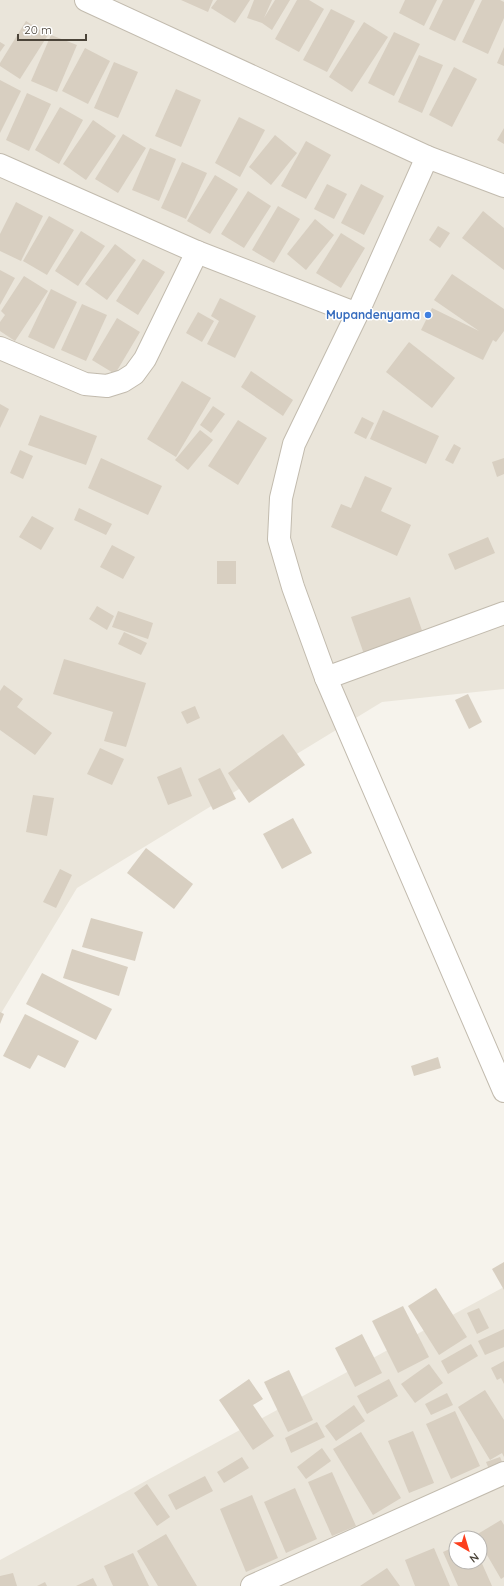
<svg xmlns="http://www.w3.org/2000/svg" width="504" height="1586" font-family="Quicksand,sans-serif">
	<rect width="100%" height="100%" fill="#f6f3ec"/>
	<g fill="#eae5da" fill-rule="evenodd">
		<path d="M0 0H504V689L382 702 77 888 0 1015Z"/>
		<path d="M504 1287V1586H0V1560ZM456 1538H480V1562H456Z"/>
	</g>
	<g fill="#d8cfc1">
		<path d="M181 0H213L208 12Z"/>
		<path d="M217 0H250L235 23 211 8Z"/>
		<path d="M254 0H272L264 18 275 0H290L272 30 262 23 247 18Z"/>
		<path d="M297 0H309L324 9 299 52 275 39Z"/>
		<path d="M405 0H437L424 26 399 13Z"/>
		<path d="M443 0H475L455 41 429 29Z"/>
		<path d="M482 0H500L504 2V18L488 54 462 42Z"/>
		<path d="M331 9 355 21 327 72 303 60Z"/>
		<path d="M26 21 48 35 20 79 0 66V63Z"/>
		<path d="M364 22 388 37 352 92 329 77Z"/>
		<path d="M394 32 420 44 394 96 368 83Z"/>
		<path d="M51 35 77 45 57 92 31 81Z"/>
		<path d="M0 42 5 45 0 52Z"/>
		<path d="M504 47V66L497 63Z"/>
		<path d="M85 48 110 61 88 104 62 91Z"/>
		<path d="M419 55 443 65 422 113 398 102Z"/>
		<path d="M114 62 138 72 118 118 94 108Z"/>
		<path d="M454 67 477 79 452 127 429 115Z"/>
		<path d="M0 80 21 91 0 133Z"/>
		<path d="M176 89 201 100 181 147 155 136Z"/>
		<path d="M27 93 51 104 29 151 6 140Z"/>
		<path d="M60 107 83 120 59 164 35 150Z"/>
		<path d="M239 117 265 130 240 177 215 163Z"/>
		<path d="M93 120 116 136 86 180 63 164Z"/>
		<path d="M504 128V144L497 140Z"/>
		<path d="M123 134 146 148 118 193 95 179Z"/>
		<path d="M275 135 297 153 271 185 249 167Z"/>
		<path d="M306 141 331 155 306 199 281 186Z"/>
		<path d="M150 148 176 159 159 201 132 190Z"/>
		<path d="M182 162 207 173 186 219 161 208Z"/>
		<path d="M215 175 238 189 210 234 187 221Z"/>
		<path d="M327 184 347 194 334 219 314 209Z"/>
		<path d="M361 184 384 196 364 235 341 223Z"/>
		<path d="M248 191 271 206 244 248 221 234Z"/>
		<path d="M16 202 43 216 21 261 0 251V234Z"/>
		<path d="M278 206 300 219 274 263 252 250Z"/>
		<path d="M483 211 504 228V270L462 238Z"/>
		<path d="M49 216 74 230 47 275 23 261Z"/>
		<path d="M315 219 334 235 306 270 287 254Z"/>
		<path d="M438 226 450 233 440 248 429 240Z"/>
		<path d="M81 231 105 246 78 286 55 271Z"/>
		<path d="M341 233 365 248 341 288 316 273Z"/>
		<path d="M115 244 136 260 107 300 85 284Z"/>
		<path d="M143 259 165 272 138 315 116 301Z"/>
		<path d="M0 270 15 278 0 305Z"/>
		<path d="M452 274 504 309V331L496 342 493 340 483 360 421 330 432 308 479 331 434 300Z"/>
		<path d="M24 276 48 291 15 341 0 331V322L5 315 1 311Z"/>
		<path d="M51 289 77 302 54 349 28 337Z"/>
		<path d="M220 298 256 316 235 358 207 344 219 321 211 316Z"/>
		<path d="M82 304 107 315 86 361 61 350Z"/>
		<path d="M198 312 214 321 202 342 186 333Z"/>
		<path d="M117 318 140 332 115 374 92 360Z"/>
		<path d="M409 342 455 378 432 408 386 372Z"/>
		<path d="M251 371 293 400 283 416 241 387Z"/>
		<path d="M182 381 211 398 176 457 147 439Z"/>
		<path d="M0 404 9 409 0 428Z"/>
		<path d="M213 406 225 414 211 433 200 425Z"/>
		<path d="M383 410 439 436 426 464 370 439Z"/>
		<path d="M40 415 97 436 86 465 28 445Z"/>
		<path d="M362 417 374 423 366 439 354 433Z"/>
		<path d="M238 420 267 438 238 485 208 466Z"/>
		<path d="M200 430 213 440 188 470 175 460Z"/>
		<path d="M454 444 461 448 453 464 445 460Z"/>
		<path d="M20 450 33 456 23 479 10 473Z"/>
		<path d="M101 458 162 486 148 515 88 488Z"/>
		<path d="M504 458V474L497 477 492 462Z"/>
		<path d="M365 476 392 488 381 511 411 525 397 556 331 527 341 504 351 508Z"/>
		<path d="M79 508 112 524 106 535 74 520Z"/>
		<path d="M32 516 54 528 41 550 19 537Z"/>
		<path d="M488 537 495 553 455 570 448 554Z"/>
		<path d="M112 545 135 557 123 579 100 567Z"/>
		<rect x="217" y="561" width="19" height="23"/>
		<path d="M410 597 424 636 365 657 351 617Z"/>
		<path d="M97 606 114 616 107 630 89 619Z"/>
		<path d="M118 611 153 623 148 639 112 627Z"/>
		<path d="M124 632 147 643 141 655 118 644Z"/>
		<path d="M64 659 146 683 126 747 104 741 113 712 53 694Z"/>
		<path d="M4 685 23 699 17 707 52 733 35 755 0 730V691Z"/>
		<path d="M468 694 482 722 469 729 455 700Z"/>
		<path d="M195 706 200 718 187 724 181 712Z"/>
		<path d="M283 734 305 765 249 803 228 773Z"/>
		<path d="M100 748 124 759 112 785 87 774Z"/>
		<path d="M181 767 192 796 168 805 157 777Z"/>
		<path d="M220 768 236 799 213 810 198 779Z"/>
		<path d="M33 795 54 798 47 836 26 832Z"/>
		<path d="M293 818 312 853 282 869 263 834Z"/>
		<path d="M146 848 193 884 174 909 127 873Z"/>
		<path d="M60 869 72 875 56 908 43 902Z"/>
		<path d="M91 918 143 932 135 961 82 947Z"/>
		<path d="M72 949 128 967 119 996 63 978Z"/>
		<path d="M42 973 112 1009 96 1040 26 1004Z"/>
		<path d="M0 1012 4 1014 0 1024Z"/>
		<path d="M25 1014 79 1041 65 1068 38 1055 30 1069 3 1056Z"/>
		<path d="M438 1057 441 1068 414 1076 411 1066Z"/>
		<path d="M504 1262V1290L492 1269Z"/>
		<path d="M436 1288 467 1337 439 1355 408 1306Z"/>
		<path d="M403 1306 429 1357 398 1373 372 1321Z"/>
		<path d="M479 1308 489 1328 477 1334 467 1313Z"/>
		<path d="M504 1329V1347L485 1355 478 1341Z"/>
		<path d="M362 1334 382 1373 355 1387 335 1348Z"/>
		<path d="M471 1344 478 1356 448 1374 441 1361Z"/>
		<path d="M504 1361V1384L501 1378 497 1380 491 1368Z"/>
		<path d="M429 1364 443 1383 415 1403 401 1384Z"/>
		<path d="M289 1370 313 1420 288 1432 264 1382Z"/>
		<path d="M249 1379 263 1399 253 1405 274 1436 253 1450 219 1400Z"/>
		<path d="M389 1379 398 1396 367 1414 357 1396Z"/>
		<path d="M485 1390 504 1420V1457L502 1453 490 1460 458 1407Z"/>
		<path d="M447 1393 453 1405 431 1415 425 1404Z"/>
		<path d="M354 1405 365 1421 336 1441 325 1426Z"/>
		<path d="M455 1411 480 1466 451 1479 426 1424Z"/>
		<path d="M317 1422 325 1437 291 1453 285 1438Z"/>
		<path d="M413 1431 434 1483 409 1493 388 1441Z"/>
		<path d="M361 1432 401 1498 373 1515 333 1449Z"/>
		<path d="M322 1448 331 1461 306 1479 297 1467Z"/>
		<path d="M242 1457 249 1468 224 1483 217 1472Z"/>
		<path d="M500 1457 504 1466 491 1474 486 1462Z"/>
		<path d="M332 1472 356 1526 332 1536 308 1482Z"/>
		<path d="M205 1476 213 1491 176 1510 168 1495Z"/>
		<path d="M147 1484 170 1517 157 1526 134 1493Z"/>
		<path d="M295 1488 317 1539 286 1553 264 1502Z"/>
		<path d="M252 1495 278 1558 246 1572 220 1509Z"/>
		<path d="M501 1520 504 1525V1577L501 1579 480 1543V1538H477L476 1535Z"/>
		<path d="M166 1534 197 1586H158L137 1551Z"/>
		<path d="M456 1546V1562H480V1559L492 1586H458L443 1552Z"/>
		<path d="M434 1548 450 1586H415L405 1560Z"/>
		<path d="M133 1553 149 1586H113L104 1566Z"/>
		<path d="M387 1568 400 1586H360Z"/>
		<path d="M13 1573 17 1586H0V1576Z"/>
		<path d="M93 1578 97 1586H76Z"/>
		<path d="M45 1582 47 1586H37Z"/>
	</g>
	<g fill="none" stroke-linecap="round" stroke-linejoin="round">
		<g stroke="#c2bbae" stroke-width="24">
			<g id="minor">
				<path d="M86 0 427 157 504 186"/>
				<path d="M427 157 357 314 294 444 281 498 279 539 293 587 326 678 504 1091"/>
				<path d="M0 165 197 252 357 314"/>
				<path d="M0 348 85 384 107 386 123 381 134 374 145 359 197 252"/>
				<path d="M326 678 504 613"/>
				<path d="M252 1586 504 1473"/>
			</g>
		</g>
		<use href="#minor" stroke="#fff" stroke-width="22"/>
	</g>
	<circle fill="#3f7fe0" stroke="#fff" stroke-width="1.5" cx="428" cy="315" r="4"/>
	<g text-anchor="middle" stroke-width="3" stroke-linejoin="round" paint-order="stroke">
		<g font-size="12" font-weight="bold" fill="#366cbe" stroke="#fff" text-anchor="end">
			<text x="420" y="319">Mupandenyama</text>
		</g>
	</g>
	<g transform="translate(468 1550) rotate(142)"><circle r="19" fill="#ffffff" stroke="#b7b4b0"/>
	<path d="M0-3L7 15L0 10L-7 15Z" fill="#fc3f1d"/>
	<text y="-6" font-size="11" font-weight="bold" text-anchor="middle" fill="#4b4439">N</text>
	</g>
	<path d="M18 34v6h68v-6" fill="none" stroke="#4b4439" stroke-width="2"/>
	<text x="24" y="34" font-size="12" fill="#4b4439" stroke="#ffffff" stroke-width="3" paint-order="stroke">20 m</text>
</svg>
